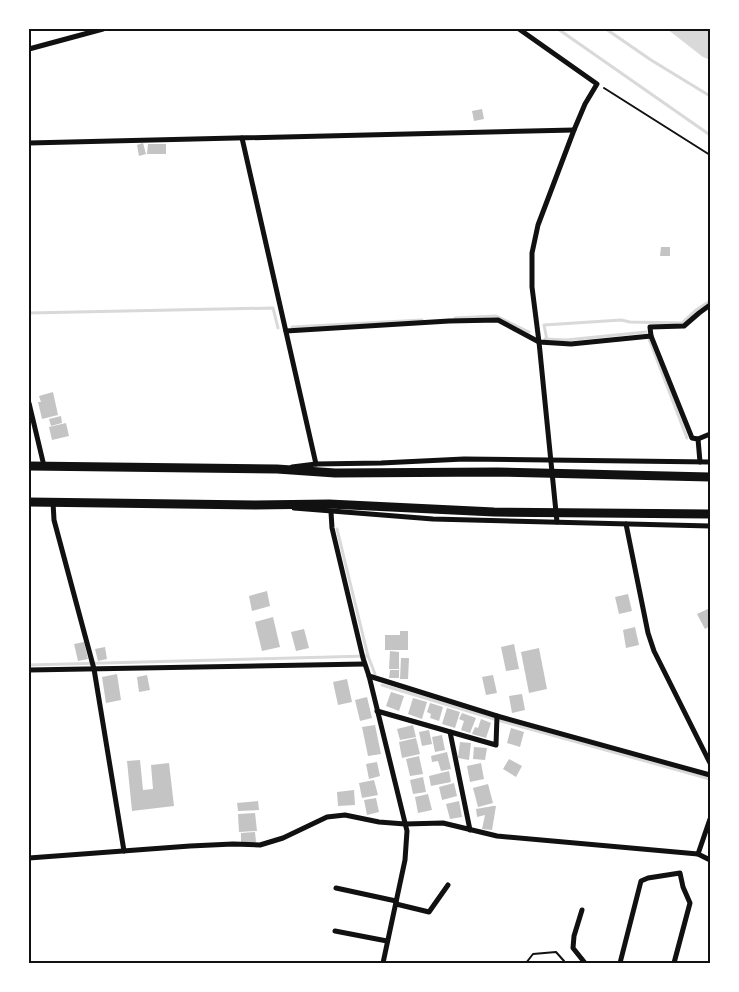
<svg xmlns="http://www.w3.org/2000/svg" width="739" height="992" font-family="'Open Sans',sans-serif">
	<rect width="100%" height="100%" fill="#fff"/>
	<path fill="#d9d9d9" d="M667 29H710V60L703 57Z"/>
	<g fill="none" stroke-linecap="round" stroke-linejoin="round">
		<g stroke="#d9d9d9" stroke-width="3">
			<path d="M558 29 710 135"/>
			<path d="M606 29 651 60 710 96"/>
			<path d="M29 313 273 308 278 328"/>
			<path d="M455 318 496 316 529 332"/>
			<path d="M292 327 422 320"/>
			<path d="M545 339 566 340 646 332"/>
			<path d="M649 339 687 438"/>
			<path d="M547 340 544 325 621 320 630 322 682 323 696 310 710 301"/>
			<path d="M337 529 368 656 375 674"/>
			<path d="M29 665 368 656"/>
			<path d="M382 685 501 721 710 779"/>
		</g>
	</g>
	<g fill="#c4c4c4">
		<path d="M482 109 484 119 474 121 472 111Z"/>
		<path d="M143 143 146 154 139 156 137 145Z"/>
		<path d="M148 144H166V154H147Z"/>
		<path d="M661 247H670V256H660Z"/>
		<path d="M53 392 58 415 42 419 38 402H41L39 396Z"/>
		<path d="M61 416 62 423 51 426 49 419Z"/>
		<path d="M66 423 69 436 52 440 49 427Z"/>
		<path d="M267 591 270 606 252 611 249 596Z"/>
		<path d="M628 594 632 611 619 614 615 597Z"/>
		<path d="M710 608V626L705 629 697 614Z"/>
		<path d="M273 617 280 647 262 651 255 622Z"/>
		<path d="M635 627 639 645 626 648 623 630Z"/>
		<path d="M304 629 309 648 296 651 291 632Z"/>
		<path d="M400 631H408V650H385V635H400Z"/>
		<path d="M84 642 88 659 78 661 74 644Z"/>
		<path d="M514 644 519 669 506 671 501 647Z"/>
		<path d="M105 647 107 659 98 661 95 649Z"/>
		<path d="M539 648 547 689 529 693 521 652Z"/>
		<path d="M390 651 399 652V669H389Z"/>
		<path d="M401 658H409L408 679H400Z"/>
		<path d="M390 670H399V678H389Z"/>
		<path d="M117 674 121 700 106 703 102 677Z"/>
		<path d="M147 675 150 690 139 692 137 677Z"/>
		<path d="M493 675 497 693 486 695 482 677Z"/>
		<path d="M347 679 352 702 338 705 333 682Z"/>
		<path d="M391 692 404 696 399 711 386 706Z"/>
		<path d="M522 694 525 710 512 713 509 696Z"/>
		<path d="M367 697 372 718 360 721 355 700Z"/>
		<path d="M413 698 427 702 422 719 408 714Z"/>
		<path d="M430 703 443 707 439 721 430 718 431 714 427 712Z"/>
		<path d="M447 708 460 712 455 728 442 724Z"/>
		<path d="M462 713 476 718 470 733 461 730 464 721 459 719Z"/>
		<path d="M481 719 491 723 486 738 472 734 475 727 478 728Z"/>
		<path d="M375 725 381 754 368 756 362 727Z"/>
		<path d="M413 725 416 737 400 740 397 729Z"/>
		<path d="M511 728 524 732 520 747 507 743Z"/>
		<path d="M429 730 432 744 422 746 419 732Z"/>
		<path d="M442 735 445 750 435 752 432 737Z"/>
		<path d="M416 738 420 754 402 758 399 742Z"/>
		<path d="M460 742 471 743 469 760 458 758Z"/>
		<path d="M474 747 487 748 485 760 473 759Z"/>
		<path d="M447 752 451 769 441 771 438 761 432 762 431 756Z"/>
		<path d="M419 756 423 774 410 776 406 759Z"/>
		<path d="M509 759 522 766 516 777 503 769Z"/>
		<path d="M140 760 143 790 153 789 151 765 169 763 174 806 132 811 127 761Z"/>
		<path d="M377 762 380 776 369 779 366 764Z"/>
		<path d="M481 763 484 779 470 782 467 766Z"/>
		<path d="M449 771 451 782 431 786 429 776Z"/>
		<path d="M423 777 426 792 413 794 410 780Z"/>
		<path d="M374 780 378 795 362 798 359 783Z"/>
		<path d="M454 783 457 796 442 800 439 787Z"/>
		<path d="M488 784 493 803 478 807 473 788Z"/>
		<path d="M354 790 355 805 338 806 337 792Z"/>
		<path d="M428 794 432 810 418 813 415 797Z"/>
		<path d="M376 798 379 812 367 815 364 800Z"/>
		<path d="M258 801 259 810 238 811 237 803Z"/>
		<path d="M459 801 462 817 450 819 446 804Z"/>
		<path d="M493 806H496L492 830 482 829 485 815 477 817 476 809Z"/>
		<path d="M255 813 257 831 239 832 238 814Z"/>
		<path d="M255 832 256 842H241V833Z"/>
	</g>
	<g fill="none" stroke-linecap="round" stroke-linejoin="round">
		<g stroke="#111" stroke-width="2">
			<path d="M604 88 710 155"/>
			<path d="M526 963 533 954 556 952 564 961 565 963"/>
		</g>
		<g stroke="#111" stroke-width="5">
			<path d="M519 29 597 84 585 104 574 130 538 225 532 253V287L539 342 557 522"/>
			<path d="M29 49 103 29"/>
			<path d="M242 138 316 464"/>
			<path d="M29 143 574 130"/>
			<path d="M710 305 699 313 684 326 650 327 651 336 692 438 698 439 710 434"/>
			<path d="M286 331 449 321 498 320 539 342 571 344 651 336"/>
			<path d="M29 403 44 466"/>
			<path d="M698 439 700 462"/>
			<path d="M292 467 316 464 381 463 464 459 710 462"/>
			<path d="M53 502 54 520 94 669 124 851"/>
			<path d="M294 508 433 519 710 526"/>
			<path d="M331 512 332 528 363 658 369 676 407 831 405 860 383 963"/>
			<path d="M626 524 648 633 654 651 710 763"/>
			<path d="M29 670 364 664"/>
			<path d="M369 676 497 716 710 775"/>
			<path d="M377 711 496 745 497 716"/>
			<path d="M450 732 470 830"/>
			<path d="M698 854 710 819"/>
			<path d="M29 858 190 846 233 844 260 845 283 838 327 817 345 815 379 822 405 824 443 823 497 836 698 854 710 860"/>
			<path d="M336 888 396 901"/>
			<path d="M396 904 429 912 448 885"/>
			<path d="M582 910 574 936 573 948 585 963"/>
			<path d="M335 931 387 941"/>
			<path d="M620 963 641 881 648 878 680 873 683 887 690 903 674 963"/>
		</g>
		<g stroke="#111" stroke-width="9">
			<path d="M29 466 277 469 335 473 497 472 710 477"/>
			<path d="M29 502 255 505 329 504 494 512 710 514"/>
		</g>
	</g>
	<rect width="739" height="992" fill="none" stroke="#ffffff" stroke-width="60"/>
	<rect x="30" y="30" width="679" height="932" fill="none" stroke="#111" stroke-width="2"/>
</svg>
